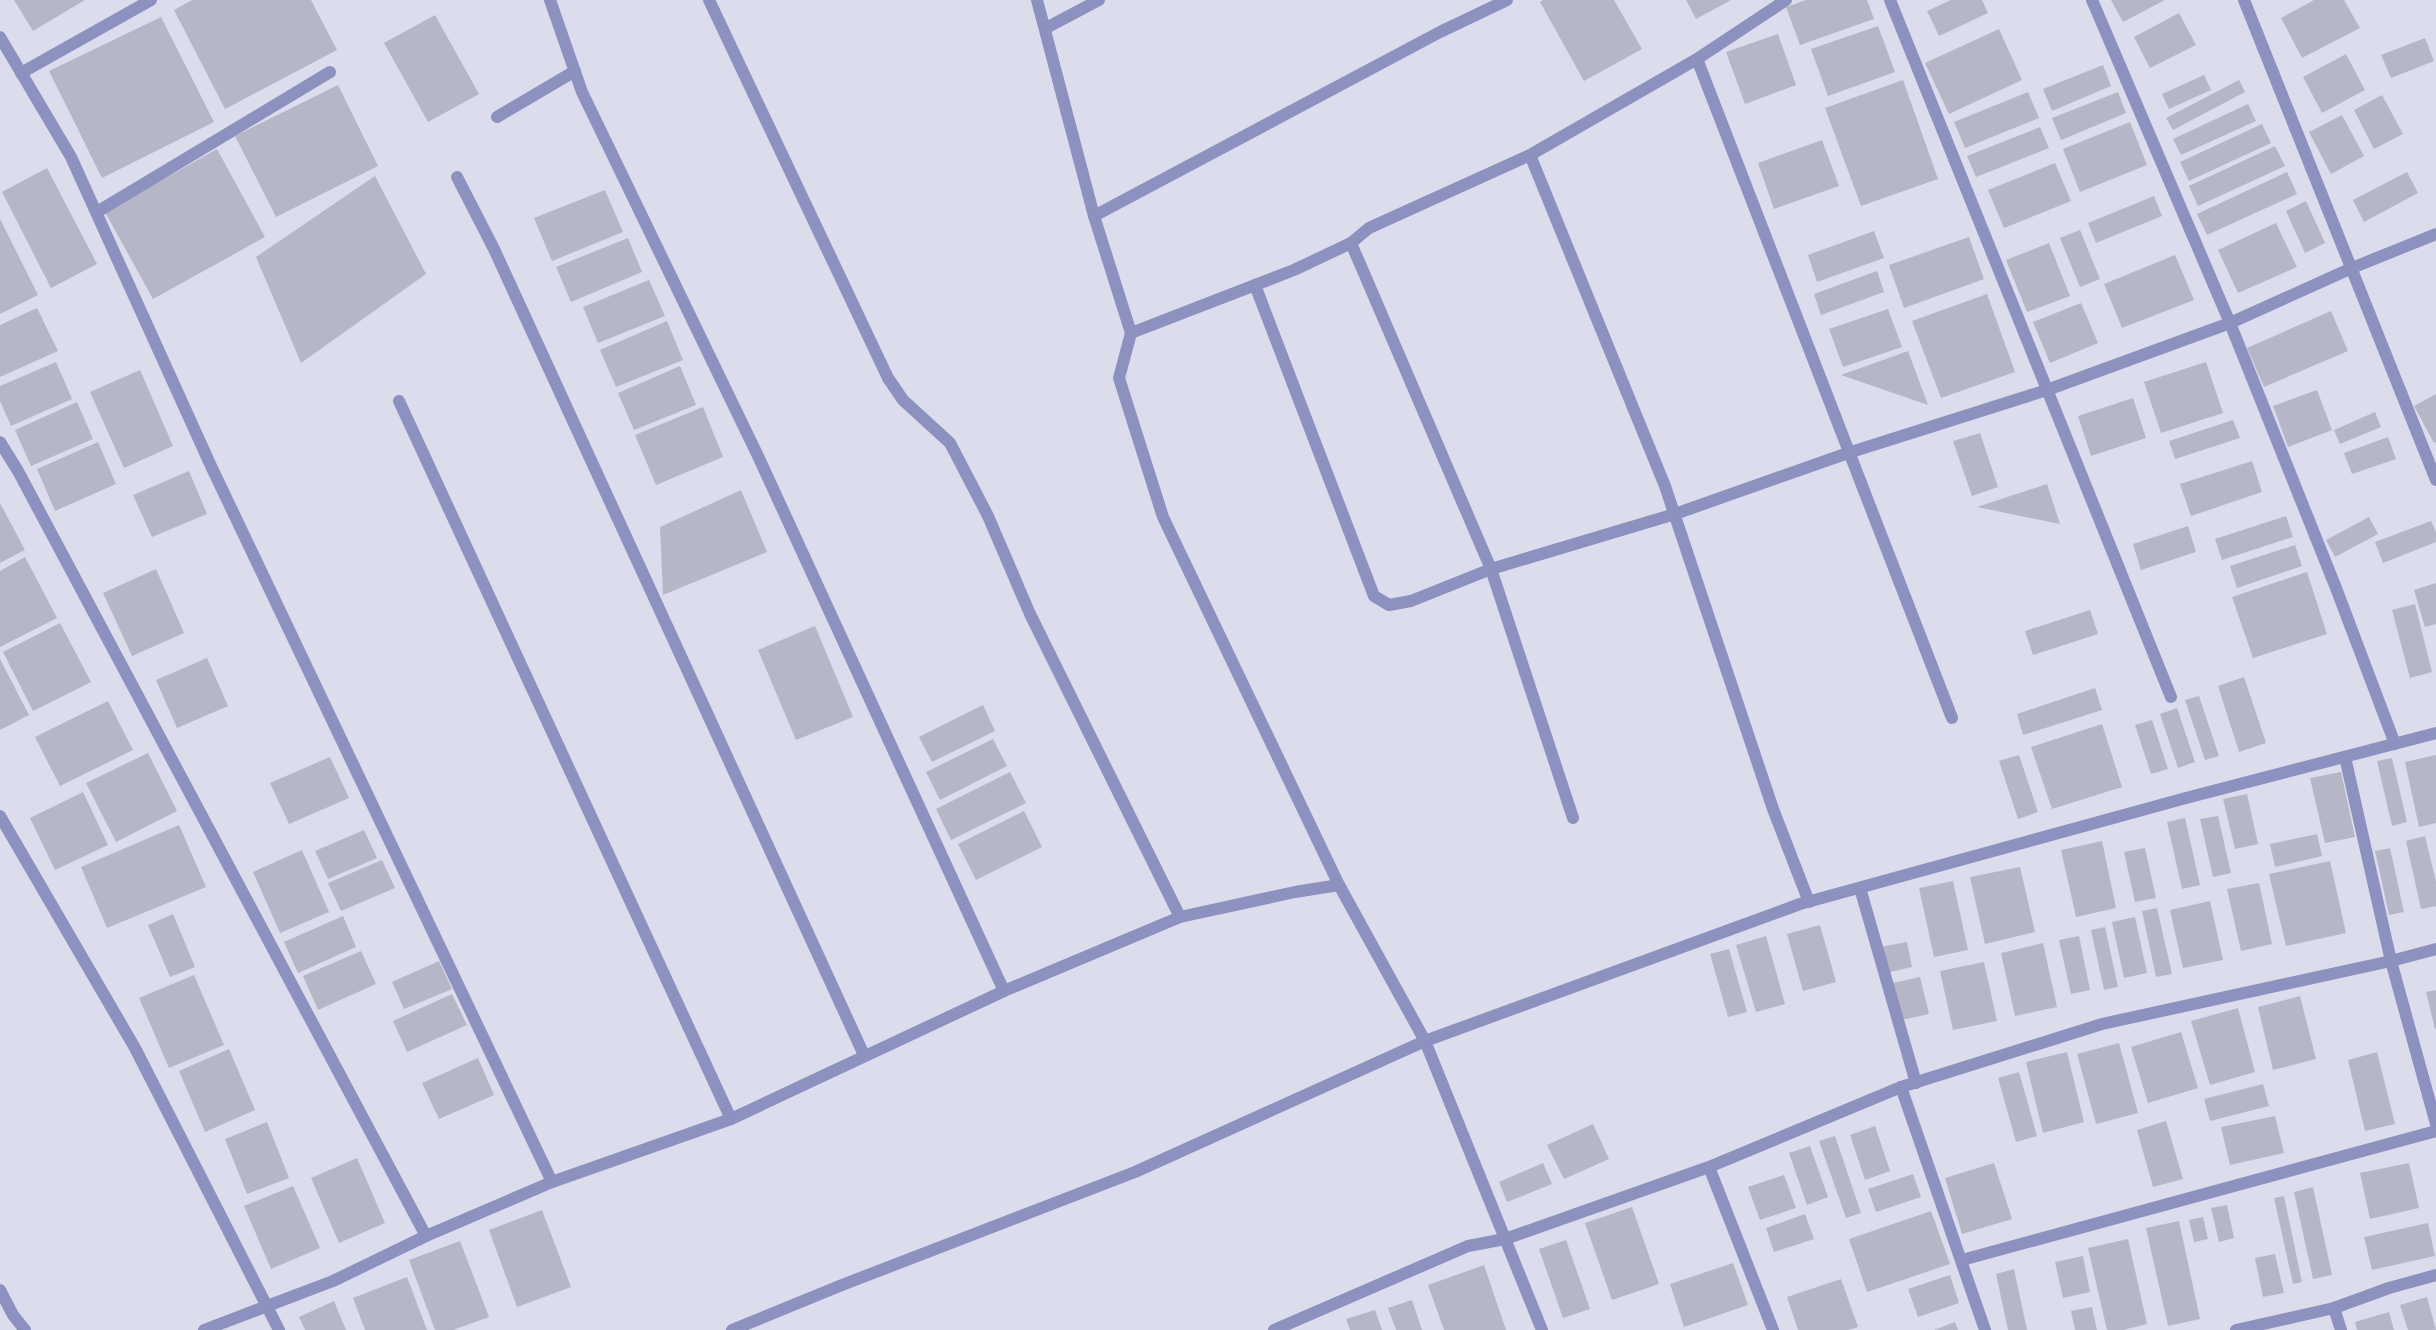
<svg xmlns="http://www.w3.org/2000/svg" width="2436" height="1330" font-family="Inter,sans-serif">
	<rect width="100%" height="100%" fill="#dbdded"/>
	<g fill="#b5b7c6">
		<path d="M14 0H85L33 31Z"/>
		<path d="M192 0H311L337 50 225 109 174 10Z"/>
		<path d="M1543 0H1614L1642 49 1584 81 1540 2Z"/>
		<path d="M1686 0H1731L1696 19Z"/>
		<path d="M1806 0H1867L1874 19 1800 45 1786 7Z"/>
		<path d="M1951 0H1982L1988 13 1939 36 1927 11Z"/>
		<path d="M2111 0H2165L2123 22Z"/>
		<path d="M2314 0H2344L2360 28 2302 58 2281 18Z"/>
		<path d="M2179 13 2196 45 2150 68 2134 37Z"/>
		<path d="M435 15 479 94 428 122 384 43Z"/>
		<path d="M161 17 214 122 102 178 49 71Z"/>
		<path d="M1878 26 1895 72 1828 96 1811 49Z"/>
		<path d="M1999 29 2022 80 1949 114 1925 63Z"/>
		<path d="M1778 34 1796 85 1745 104 1726 52Z"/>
		<path d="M2425 38 2434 61 2391 78 2381 55Z"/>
		<path d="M2346 54 2365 90 2322 113 2303 77Z"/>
		<path d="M2103 65 2111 86 2052 111 2043 89Z"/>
		<path d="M2204 75 2211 90 2169 109 2162 94Z"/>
		<path d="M1903 80 1938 179 1861 206 1825 108Z"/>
		<path d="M2239 80 2245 92 2173 130 2166 118Z"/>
		<path d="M338 85 378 166 276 217 235 136Z"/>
		<path d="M2028 92 2039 118 1965 148 1954 122Z"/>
		<path d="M2118 92 2126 113 2061 140 2052 118Z"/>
		<path d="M2382 95 2403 134 2374 149 2354 110Z"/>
		<path d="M2248 104 2256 121 2181 155 2173 139Z"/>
		<path d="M2342 115 2364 156 2331 174 2309 132Z"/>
		<path d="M2130 122 2147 165 2080 192 2063 149Z"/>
		<path d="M2262 124 2271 143 2189 181 2180 162Z"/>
		<path d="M2040 127 2049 148 1976 177 1967 156Z"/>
		<path d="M1822 140 1839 186 1774 209 1758 163Z"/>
		<path d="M2275 146 2285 166 2198 206 2189 186Z"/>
		<path d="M217 149 265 237 153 299 105 212Z"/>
		<path d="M2055 163 2071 201 2004 228 1988 190Z"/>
		<path d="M47 168 97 264 51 288 2 192Z"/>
		<path d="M2287 172 2297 194 2207 235 2197 214Z"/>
		<path d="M2407 172 2418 193 2364 222 2353 200Z"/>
		<path d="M375 176 426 274 301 363 256 257Z"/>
		<path d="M605 190 623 232 552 261 534 218Z"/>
		<path d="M2154 196 2162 216 2096 243 2088 223Z"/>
		<path d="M2306 201 2325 243 2305 253 2286 211Z"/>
		<path d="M0 219 38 295 0 314Z"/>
		<path d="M2276 223 2297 267 2238 293 2218 250Z"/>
		<path d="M2080 230 2100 279 2080 287 2060 238Z"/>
		<path d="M1874 231 1884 258 1817 282 1808 255Z"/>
		<path d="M1969 237 1984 279 1904 308 1889 265Z"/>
		<path d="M628 238 642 272 571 302 556 267Z"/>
		<path d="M2049 243 2070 296 2027 312 2006 260Z"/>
		<path d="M2175 255 2194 300 2122 328 2104 284Z"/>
		<path d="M1877 271 1884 292 1821 315 1814 294Z"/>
		<path d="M649 280 665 316 598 343 583 307Z"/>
		<path d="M1987 294 2015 372 1941 398 1912 321Z"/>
		<path d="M2081 303 2098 343 2050 363 2033 322Z"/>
		<path d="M37 308 58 351 0 377V325Z"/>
		<path d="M1888 309 1902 347 1843 367 1829 329Z"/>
		<path d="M2331 311 2348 351 2264 387 2247 348Z"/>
		<path d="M667 321 683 360 616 387 600 350Z"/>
		<path d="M1908 351 1928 405 1841 375Z"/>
		<path d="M56 362 72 399 11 426 0 401V386Z"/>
		<path d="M2206 362 2223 413 2161 433 2144 382Z"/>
		<path d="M680 366 696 405 634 430 618 393Z"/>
		<path d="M140 370 173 446 124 468 90 392Z"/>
		<path d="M2317 390 2332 430 2288 447 2273 406Z"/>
		<path d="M2436 394V442L2434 443 2414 406Z"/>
		<path d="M2133 398 2146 438 2091 456 2078 416Z"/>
		<path d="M77 402 93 439 31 466 15 430Z"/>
		<path d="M703 407 723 457 656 485 635 435Z"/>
		<path d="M2375 412 2381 427 2340 444 2334 430Z"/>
		<path d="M2233 420 2240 438 2175 459 2169 441Z"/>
		<path d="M1980 433 1998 487 1972 496 1953 441Z"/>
		<path d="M2388 437 2396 459 2352 474 2344 453Z"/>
		<path d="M98 442 116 484 55 511 37 469Z"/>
		<path d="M2252 461 2262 492 2191 516 2180 484Z"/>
		<path d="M189 471 207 514 152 537 133 495Z"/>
		<path d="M2047 484 2060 524 1977 507Z"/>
		<path d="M741 490 767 552 663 595 660 527Z"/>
		<path d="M0 503 25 550 0 563Z"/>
		<path d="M2286 516 2293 537 2222 560 2215 539Z"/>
		<path d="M2369 517 2378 534 2335 557 2326 540Z"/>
		<path d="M2431 521 2436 532V542L2383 563 2375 542Z"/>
		<path d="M2188 526 2196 552 2141 570 2133 544Z"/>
		<path d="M2295 545 2302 566 2237 588 2230 566Z"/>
		<path d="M25 557 57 618 0 647V571Z"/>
		<path d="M156 569 184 633 132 656 103 593Z"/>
		<path d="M2307 572 2327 634 2253 658 2232 597Z"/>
		<path d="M2436 583V624L2425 627 2414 590Z"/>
		<path d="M2415 604 2432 672 2410 678 2392 610Z"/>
		<path d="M2090 610 2098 634 2033 655 2025 631Z"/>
		<path d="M60 623 91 682 33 711 3 652Z"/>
		<path d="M815 626 853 717 796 740 758 650Z"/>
		<path d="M207 658 228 706 177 728 156 680Z"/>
		<path d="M0 659 29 715 0 730Z"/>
		<path d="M2244 677 2266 743 2239 752 2218 686Z"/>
		<path d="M2095 688 2102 710 2023 735 2017 714Z"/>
		<path d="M2199 696 2219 756 2205 760 2185 700Z"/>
		<path d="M108 701 133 750 60 786 35 737Z"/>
		<path d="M983 705 995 731 932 762 919 737Z"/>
		<path d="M2177 708 2195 762 2178 768 2160 714Z"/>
		<path d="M2152 720 2168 769 2151 774 2135 725Z"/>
		<path d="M2102 724 2122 787 2052 809 2031 747Z"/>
		<path d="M993 739 1007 766 940 800 926 772Z"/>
		<path d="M148 753 177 811 116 842 86 783Z"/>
		<path d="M2019 755 2038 812 2018 819 1999 761Z"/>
		<path d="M2436 755V823L2419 827 2405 762Z"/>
		<path d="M330 757 349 798 289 824 270 783Z"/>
		<path d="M2392 758 2407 822 2392 826 2377 761Z"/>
		<path d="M1010 772 1026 803 951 840 936 809Z"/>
		<path d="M2341 772 2355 837 2325 843 2310 778Z"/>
		<path d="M83 792 108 845 55 870 30 818Z"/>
		<path d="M2247 794 2258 844 2235 849 2223 799Z"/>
		<path d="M1024 811 1042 847 976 880 958 844Z"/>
		<path d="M2218 816 2231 873 2213 877 2200 819Z"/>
		<path d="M2185 818 2200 885 2182 889 2167 822Z"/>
		<path d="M179 825 206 887 107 928 81 867Z"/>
		<path d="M364 830 377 858 328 879 315 851Z"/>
		<path d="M2317 834 2322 856 2275 867 2270 844Z"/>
		<path d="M2425 836 2436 882V906L2421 909 2406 841Z"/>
		<path d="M2102 841 2116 908 2076 917 2061 850Z"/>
		<path d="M2145 848 2156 898 2135 902 2124 852Z"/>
		<path d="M2390 848 2404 912 2389 915 2375 851Z"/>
		<path d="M302 850 329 912 280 933 253 872Z"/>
		<path d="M382 860 395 888 341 911 328 883Z"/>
		<path d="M2330 861 2346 933 2286 946 2269 874Z"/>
		<path d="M2020 867 2035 932 1985 944 1970 877Z"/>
		<path d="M1953 881 1968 950 1934 957 1919 888Z"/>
		<path d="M2259 883 2272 944 2241 951 2227 889Z"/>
		<path d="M2210 901 2223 960 2183 968 2170 910Z"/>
		<path d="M2157 908 2172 974 2156 977 2142 911Z"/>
		<path d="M173 914 195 967 170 977 148 925Z"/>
		<path d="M343 916 356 947 298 973 284 942Z"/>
		<path d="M2135 917 2147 973 2124 978 2112 922Z"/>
		<path d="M1820 925 1836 982 1803 991 1787 934Z"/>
		<path d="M2105 927 2118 987 2104 990 2091 930Z"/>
		<path d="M1766 936 1785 1004 1756 1012 1736 945Z"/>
		<path d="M2079 936 2090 990 2071 994 2059 940Z"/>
		<path d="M1907 942 1912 967 1886 973 1880 947Z"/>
		<path d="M2043 943 2057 1007 2015 1016 2001 953Z"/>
		<path d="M1729 949 1747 1012 1728 1017 1710 954Z"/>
		<path d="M361 951 376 984 318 1010 303 976Z"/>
		<path d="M439 961 452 989 404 1009 392 982Z"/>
		<path d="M1984 962 1997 1021 1953 1030 1940 971Z"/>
		<path d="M194 975 224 1045 169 1068 139 998Z"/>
		<path d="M1920 977 1929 1014 1902 1020 1893 983Z"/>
		<path d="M2436 990V1029H2435L2426 992Z"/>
		<path d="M452 994 467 1025 407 1052 393 1021Z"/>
		<path d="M2300 996 2316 1059 2273 1070 2258 1007Z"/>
		<path d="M2238 1008 2255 1072 2210 1085 2191 1021Z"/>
		<path d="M2181 1032 2198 1088 2148 1103 2131 1047Z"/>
		<path d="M2119 1043 2138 1113 2096 1124 2077 1054Z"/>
		<path d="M229 1049 255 1110 205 1132 179 1071Z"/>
		<path d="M2067 1052 2084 1122 2043 1133 2026 1062Z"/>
		<path d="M2377 1052 2395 1124 2365 1131 2348 1060Z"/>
		<path d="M478 1058 494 1095 439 1119 422 1083Z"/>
		<path d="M2019 1072 2037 1136 2016 1142 1998 1078Z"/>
		<path d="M2263 1084 2269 1106 2210 1121 2204 1099Z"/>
		<path d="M2275 1116 2284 1153 2230 1165 2221 1127Z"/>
		<path d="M2166 1121 2183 1179 2153 1187 2137 1130Z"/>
		<path d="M267 1122 289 1178 247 1194 225 1139Z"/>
		<path d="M1593 1124 1609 1159 1564 1179 1547 1145Z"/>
		<path d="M1875 1126 1890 1171 1865 1180 1850 1135Z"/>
		<path d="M1835 1136 1861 1213 1846 1218 1819 1141Z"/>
		<path d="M1810 1146 1828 1197 1807 1205 1789 1153Z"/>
		<path d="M357 1158 385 1223 339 1243 311 1178Z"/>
		<path d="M1543 1163 1552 1184 1507 1202 1499 1182Z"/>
		<path d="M1994 1163 2012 1219 1962 1234 1945 1178Z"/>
		<path d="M2409 1163 2419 1208 2370 1219 2360 1173Z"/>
		<path d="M1913 1174 1921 1197 1876 1212 1868 1189Z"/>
		<path d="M1784 1175 1796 1208 1760 1220 1748 1187Z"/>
		<path d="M293 1186 320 1248 271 1269 244 1206Z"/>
		<path d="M2313 1187 2332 1275 2313 1279 2294 1192Z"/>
		<path d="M2284 1196 2302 1282 2293 1284 2274 1198Z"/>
		<path d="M2227 1205 2234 1238 2219 1242 2211 1208Z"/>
		<path d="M1632 1207 1659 1284 1612 1300 1585 1223Z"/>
		<path d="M542 1210 571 1287 517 1307 489 1230Z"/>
		<path d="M1931 1211 1950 1264 1867 1292 1849 1239Z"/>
		<path d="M1805 1214 1814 1239 1774 1252 1766 1228Z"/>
		<path d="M2203 1217 2208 1239 2194 1242 2189 1220Z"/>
		<path d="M2179 1221 2200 1319 2168 1326 2146 1228Z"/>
		<path d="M2428 1223 2435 1256 2372 1270 2364 1237Z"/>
		<path d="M2128 1239 2147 1324 2123 1330H2107L2088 1248Z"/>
		<path d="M1566 1240 1590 1309 1563 1318 1539 1249Z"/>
		<path d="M460 1241 489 1317 453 1330H435L409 1260Z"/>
		<path d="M2275 1254 2284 1293 2263 1297 2255 1258Z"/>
		<path d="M2083 1256 2090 1292 2063 1298 2055 1262Z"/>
		<path d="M1733 1263 1748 1305 1684 1327 1670 1284Z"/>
		<path d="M1484 1265 1506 1330H1444L1428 1285Z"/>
		<path d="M2014 1269 2027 1330H2008L1996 1274Z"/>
		<path d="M1950 1275 1959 1303 1918 1317 1908 1289Z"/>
		<path d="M407 1277 427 1330H365L353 1298Z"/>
		<path d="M1841 1279 1858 1327 1848 1330H1798L1787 1297Z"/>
		<path d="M2427 1297 2436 1330H2408L2400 1305Z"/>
		<path d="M1412 1300 1422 1330H1396L1388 1308Z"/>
		<path d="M334 1301 346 1330H305L299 1317Z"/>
		<path d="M2092 1307 2097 1330H2075L2071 1311Z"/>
		<path d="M1375 1310 1382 1330H1350L1346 1319Z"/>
		<path d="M2389 1312 2394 1330H2357L2355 1322Z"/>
		<path d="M1955 1322 1958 1330H1934Z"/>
	</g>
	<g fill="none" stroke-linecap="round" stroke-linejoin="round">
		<g stroke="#8c91bf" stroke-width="12">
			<path d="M550 0 582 92 758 456 1004 991"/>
			<path d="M709 0 888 378 903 400 950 443 988 516 1030 614 1180 917"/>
			<path d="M1037 0 1094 216 1131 333 1119 378 1163 517 1339 885 1425 1041 1542 1330"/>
			<path d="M1890 0 2171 697"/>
			<path d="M2092 0 2230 323 2336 588 2395 744"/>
			<path d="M2244 0 2436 480"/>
			<path d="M1046 28 1099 0"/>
			<path d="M0 37 71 157 211 466 552 1182"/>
			<path d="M1697 59 1952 718"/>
			<path d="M21 73 151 0"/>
			<path d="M497 117 575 71"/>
			<path d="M1530 155 1665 486 1773 809 1809 902"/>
			<path d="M457 177 494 249 864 1055"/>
			<path d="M97 212 330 72"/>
			<path d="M1094 216 1440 32 1507 0"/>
			<path d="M1351 243 1491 569 1573 818"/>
			<path d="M1255 285 1374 596 1389 605 1411 601 1491 569 1675 514 1848 453 2047 390 2230 323 2352 268 2436 234"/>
			<path d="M1131 333 1294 270 1351 243 1369 228 1530 155 1697 59 1786 0"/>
			<path d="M399 401 731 1119"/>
			<path d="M0 442 18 471 426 1236"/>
			<path d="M2345 757 2391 961 2436 1124"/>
			<path d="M0 816 135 1048 279 1330"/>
			<path d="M1860 888 1916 1083"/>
			<path d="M1901 1087 1985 1330"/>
			<path d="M1709 1167 1773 1330"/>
			<path d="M1962 1260 2436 1131"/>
			<path d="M0 1290 13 1315 25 1330"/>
			<path d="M2334 1308 2341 1330"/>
			<path d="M204 1330 333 1281 426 1236 552 1182 731 1119 1004 991 1180 917 1295 892 1339 885"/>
			<path d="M732 1330 842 1285 1135 1172 1425 1041 1800 904 2186 798 2436 733"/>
			<path d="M1274 1330 1468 1246 1505 1239 1709 1167 1901 1087 2102 1024 2391 961 2436 949"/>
			<path d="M2236 1330 2334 1308 2389 1288 2436 1275"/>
		</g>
	</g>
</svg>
